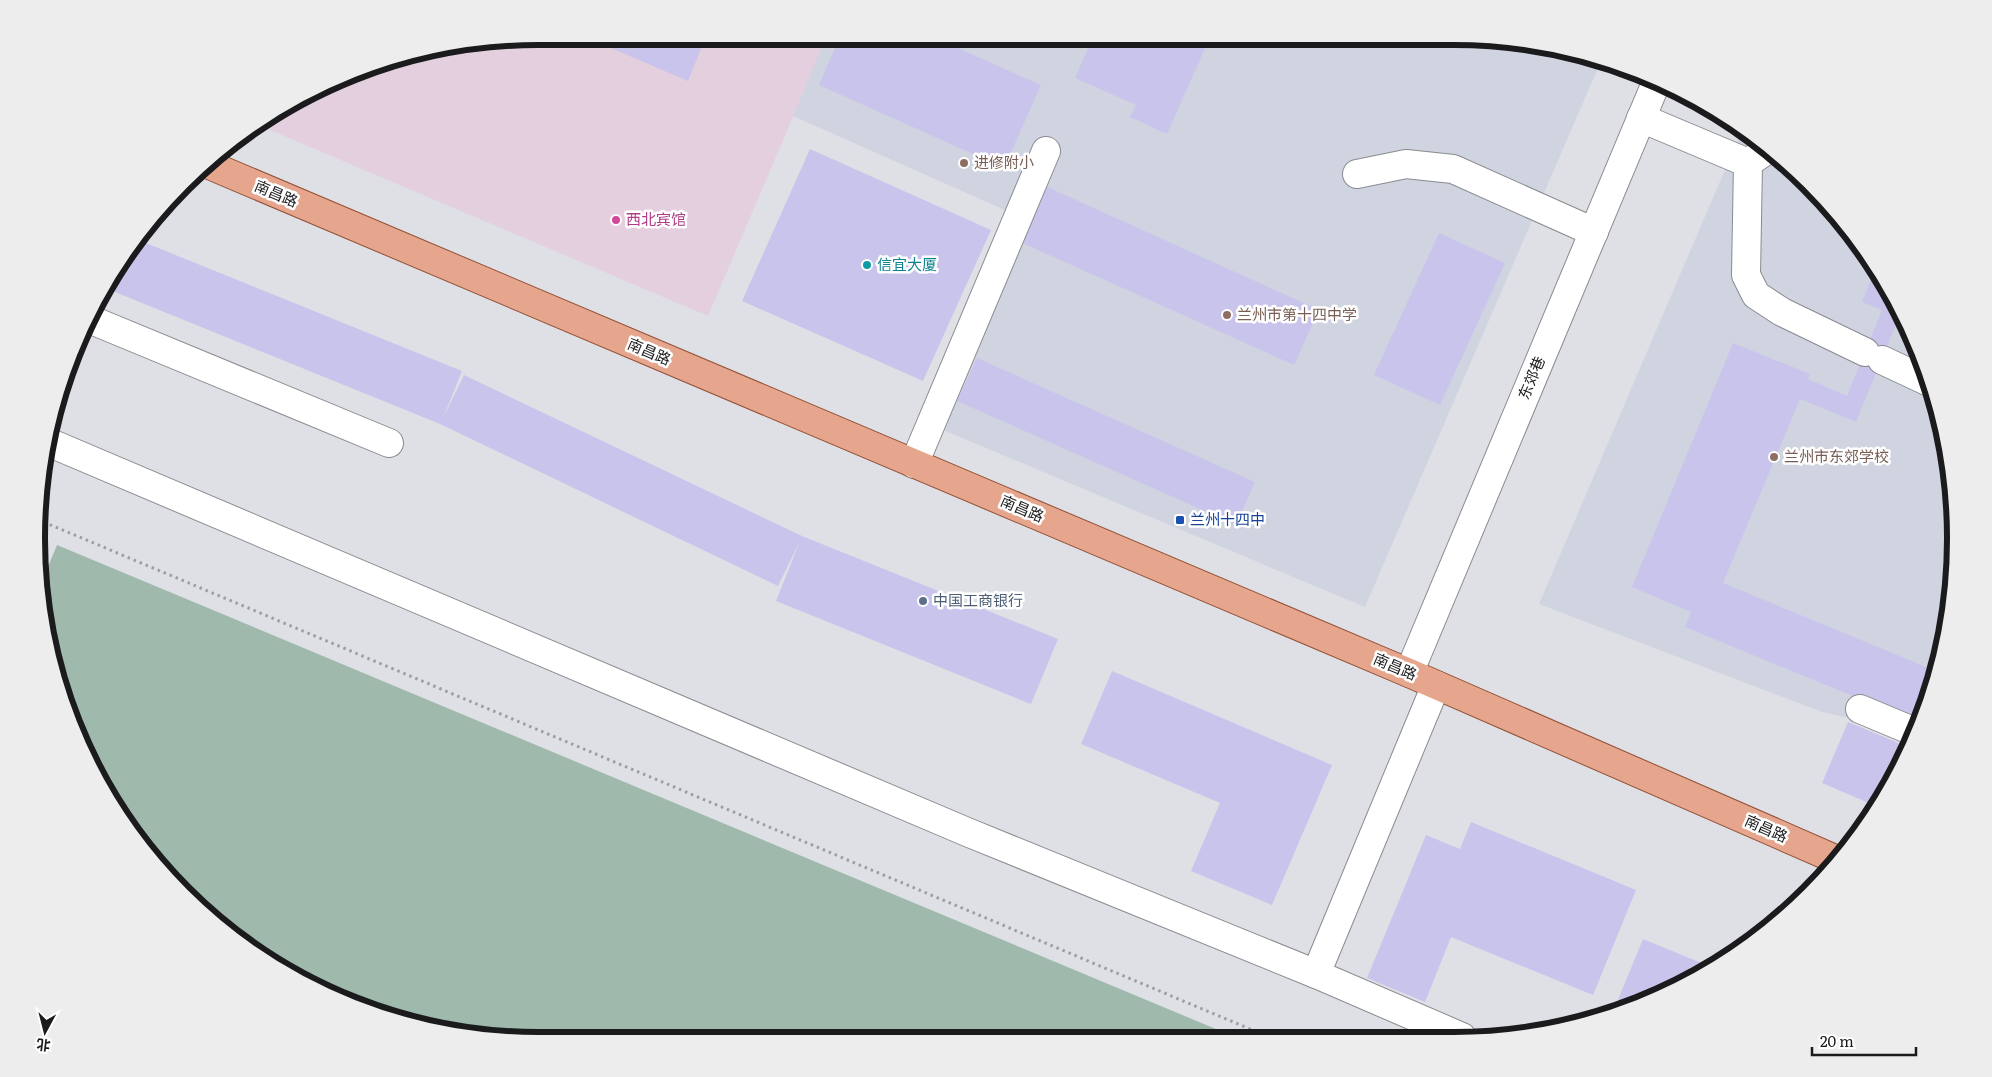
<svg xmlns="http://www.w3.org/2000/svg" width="1992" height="1077" font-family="Literata,'Noto Sans SC',serif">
	<rect width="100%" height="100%" fill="#dee0e5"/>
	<path fill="#e4cfde" d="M539 36 827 37 708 316 256 124 288 103 377 63 441 46Z"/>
	<g fill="#d0d4e0">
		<path d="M826 37H1486L1584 53 1601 61 1365 607 917 419 1007 211 793 116Z"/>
		<path d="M1742 130 1784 161 1852 233 1904 316 1939 408 1955 505 1951 604 1929 700 1914 732 1822 712 1539 604Z"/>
	</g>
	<path fill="#9fbaad" d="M57 545 1235 1037 506 1040 408 1024 288 974 233 937 161 870 121 817 75 731 53 668 40 586Z"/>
	<g fill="#c9c4ec">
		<path d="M583 36H706L688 81Z"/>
		<path d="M840 37H933L1041 85 1004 168 819 85Z"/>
		<path d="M1093 37H1210L1167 134 1130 117 1136 105 1075 78Z"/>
		<path d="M810 149 991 230 923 381 742 301Z"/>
		<path d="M1043 185 1319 310 1294 365 1018 241Z"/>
		<path d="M1439 233 1505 263 1440 405 1374 375Z"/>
		<path d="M136 239 462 371 443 418 464 375 802 536 1058 639 1031 704 776 601 800 541 778 586 440 424 105 288 121 260Z"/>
		<path d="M1875 270 1905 320 1899 317 1856 422 1800 399 1723 583 1936 671 1929 700 1918 723 1685 627 1691 612 1632 587 1733 343 1810 374 1808 379 1847 396 1882 310 1862 302Z"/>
		<path d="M977 358 1255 482 1236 525 957 401Z"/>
		<path d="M1112 671 1332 765 1272 905 1191 871 1220 803 1081 744Z"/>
		<path d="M1848 722 1908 747 1889 789 1876 806 1822 783Z"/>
		<path d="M1471 822 1636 890 1593 995 1451 937 1425 1002 1367 978 1426 835 1460 849Z"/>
		<path d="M1643 939 1711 967 1616 1013 1613 1012Z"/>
	</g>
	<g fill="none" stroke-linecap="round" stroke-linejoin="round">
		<g stroke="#898b8f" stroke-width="30">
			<g id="minor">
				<path d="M1641 118 1748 163"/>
				<path d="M1748 163 1746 275 1756 295 1782 312 1865 352"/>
				<path d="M1748 163 1768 149"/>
				<path d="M1357 174 1406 164 1453 169 1594 232"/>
				<path d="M89 319 389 443"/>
				<path d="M1882 360 1929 382"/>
				<path d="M48 442 967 832 1316 974"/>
				<path d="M914 464 1046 151"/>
				<path d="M1409 673 1656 83"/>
				<path d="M1436 685 1316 974 1462 1037"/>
				<path d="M1860 709 1915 732"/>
			</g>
		</g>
		<g stroke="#934f34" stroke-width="30">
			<path id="major" d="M207 164 1409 673 1835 859"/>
		</g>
		<path stroke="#9c9ea1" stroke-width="3" stroke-dasharray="2.5 4" stroke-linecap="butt" d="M37 543 46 523 1269 1037"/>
		<use href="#minor" stroke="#fff" stroke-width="28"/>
		<use href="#major" stroke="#e5a68d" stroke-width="28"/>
	</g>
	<g fill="#8d6e63" stroke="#fff" stroke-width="2">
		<circle cx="964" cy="163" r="5"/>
		<circle cx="1227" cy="315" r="5"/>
		<circle cx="1774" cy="457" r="5"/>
	</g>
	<circle fill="#d1479c" stroke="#fff" stroke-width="2" cx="616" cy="220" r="5"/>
	<circle fill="#0f9aa8" stroke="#fff" stroke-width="2" cx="867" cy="265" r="5"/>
	<rect fill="#1a4fb4" stroke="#fff" stroke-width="2" x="1175" y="515" width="10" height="10" rx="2.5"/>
	<circle fill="#5c6f8a" stroke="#fff" stroke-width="2" cx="923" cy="601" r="5"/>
	<g text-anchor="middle" stroke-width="5" stroke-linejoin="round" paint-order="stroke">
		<g font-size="15" fill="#785e54" stroke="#fff" text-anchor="start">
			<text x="974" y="168">进修附小</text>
			<text x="1237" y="320">兰州市第十四中学</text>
			<text x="1784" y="462">兰州市东郊学校</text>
		</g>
		<g font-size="15" fill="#1b1b1d" stroke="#fff">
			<text transform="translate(276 194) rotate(23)" y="5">南昌路</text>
			<text transform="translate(649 352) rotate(23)" y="5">南昌路</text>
			<text transform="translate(1532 378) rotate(-67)" y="5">东郊巷</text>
			<text transform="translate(1022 509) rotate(23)" y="5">南昌路</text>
			<text transform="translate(1395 667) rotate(23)" y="5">南昌路</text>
			<text transform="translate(1766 829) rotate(24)" y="5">南昌路</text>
		</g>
		<g font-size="15" fill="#b23c85" stroke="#fff" text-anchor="start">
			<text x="626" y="225">西北宾馆</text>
		</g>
		<g font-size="15" fill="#0d838f" stroke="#fff" text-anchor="start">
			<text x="877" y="270">信宜大厦</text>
		</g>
		<g font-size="15" fill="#164399" stroke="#fff" text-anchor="start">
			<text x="1190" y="525">兰州十四中</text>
		</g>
		<g font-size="15" fill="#4e5e75" stroke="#fff" text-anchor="start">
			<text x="933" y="606">中国工商银行</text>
		</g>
	</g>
	<path d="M0 0H1992V1077H0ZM538 45H1454A493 493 0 0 1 1947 538V539A493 493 0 0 1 1454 1032H538A493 493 0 0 1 45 539V538A493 493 0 0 1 538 45Z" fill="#ededed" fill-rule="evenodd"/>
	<path fill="none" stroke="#1b1b1d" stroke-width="6" d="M538 45H1454A493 493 0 0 1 1947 538V539A493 493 0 0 1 1454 1032H538A493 493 0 0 1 45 539V538A493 493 0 0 1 538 45Z"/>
	<g transform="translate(45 1032) rotate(187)" stroke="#ffffff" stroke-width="4" paint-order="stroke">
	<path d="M0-4L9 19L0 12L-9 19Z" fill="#1b1b1d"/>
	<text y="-8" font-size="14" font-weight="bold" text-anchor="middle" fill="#1b1b1d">北</text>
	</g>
	<path d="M1812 1047v8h104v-8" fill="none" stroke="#1b1b1d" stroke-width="2.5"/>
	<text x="1820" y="1047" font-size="15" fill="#1b1b1d" stroke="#ffffff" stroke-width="4" paint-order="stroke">20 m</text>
</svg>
